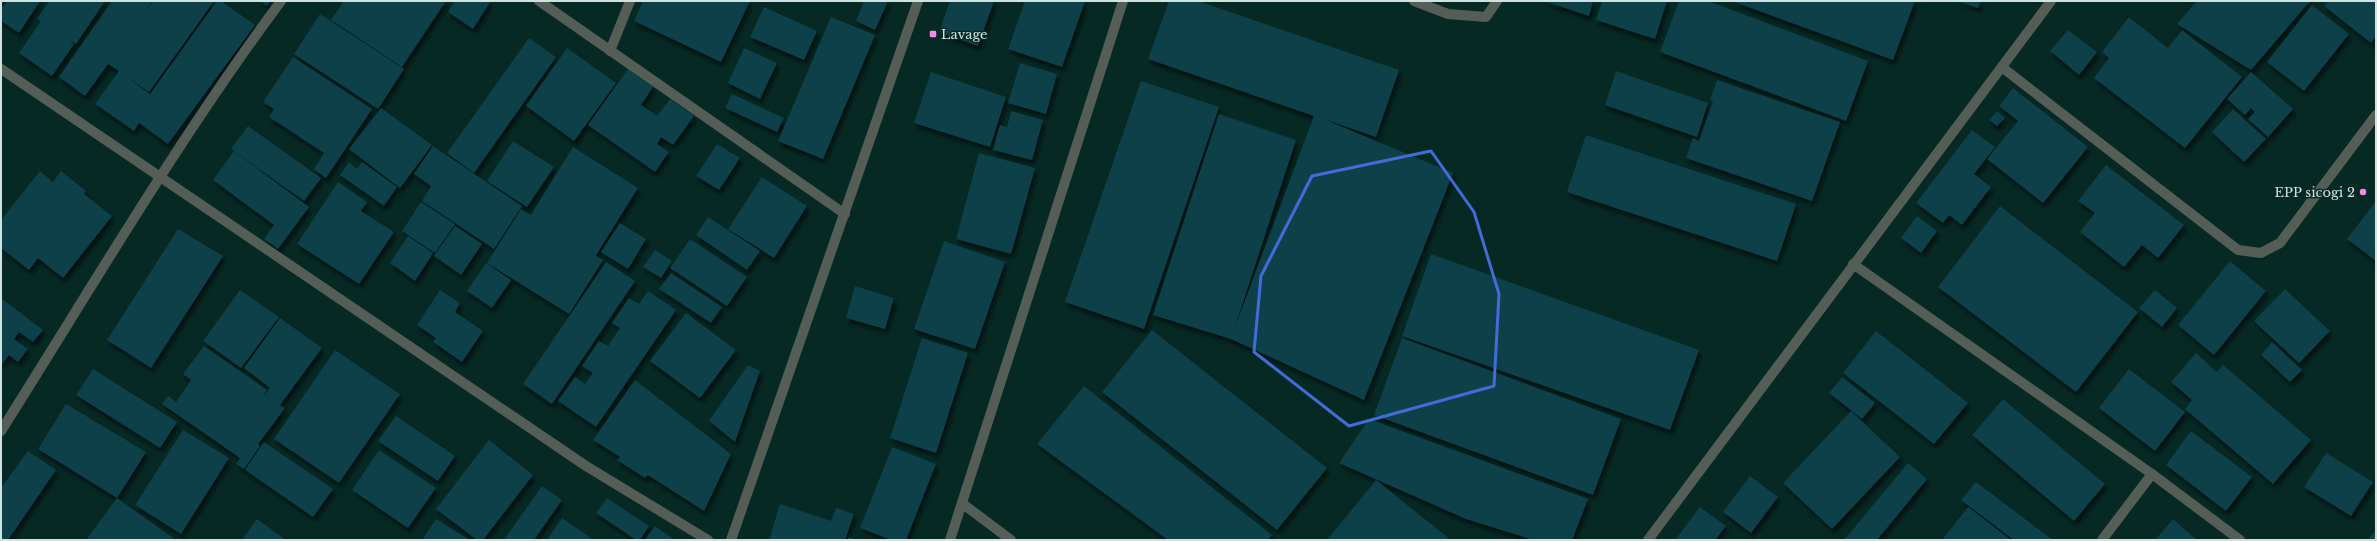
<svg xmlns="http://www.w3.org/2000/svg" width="2377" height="541" font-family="'Libre Baskerville',serif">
	<defs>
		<filter id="shadow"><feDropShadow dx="2.5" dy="4.5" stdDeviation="2" flood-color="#0009"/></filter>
	</defs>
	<rect width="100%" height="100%" fill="#062924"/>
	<g fill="#09414a" filter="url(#shadow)">
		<path d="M7 1H40L19 33 1 21V9Z"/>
		<path d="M49 1H105L76 44 70 40 74 44 52 76 19 53 41 21 37 19Z"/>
		<path d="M112 1H152L143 15 153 1H214L149 92 123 74 150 94 217 1H221L255 25 168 144 139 123 134 131 95 104 119 71 108 64 85 96 59 77Z"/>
		<path d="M260 1H270L267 6Z"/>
		<path d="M344 1H446L402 67 331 20Z"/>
		<path d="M455 1H489L490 2 473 29 448 12Z"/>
		<path d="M643 1H750L721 62 634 21Z"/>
		<path d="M864 1H888L875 30 856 21Z"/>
		<path d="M950 1H994L978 46 939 32Z"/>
		<path d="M1025 1H1085L1062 67 1008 49Z"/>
		<path d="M1169 1H1198L1399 70 1376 137 1321 118 1453 173 1364 400 1231 339 1153 315 1219 114 1296 140 1234 330 1314 116 1148 59Z"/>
		<path d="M1544 1H1593L1589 16Z"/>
		<path d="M1602 1H1667L1655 39 1596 20Z"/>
		<path d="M1679 1H1708L1868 61 1846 121 1660 52Z"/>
		<path d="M1732 1H1915L1893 60Z"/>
		<path d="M1958 1H1981L1978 8Z"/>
		<path d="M2197 1H2310L2251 70 2177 24Z"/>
		<path d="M2328 1H2376V36L2371 43 2324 6Z"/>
		<path d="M2312 5 2349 34 2304 91 2267 62Z"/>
		<path d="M764 7 817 31 804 60 750 37Z"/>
		<path d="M320 14 404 69 378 109 294 54Z"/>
		<path d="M831 17 875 35 823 159 778 141Z"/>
		<path d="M2129 17 2168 48 2182 30 2242 77 2185 148 2094 78 2109 58 2102 52Z"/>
		<path d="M2068 30 2097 52 2079 75 2050 51Z"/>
		<path d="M529 38 556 57 474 173 447 153Z"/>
		<path d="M567 48 616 83 574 141 526 106Z"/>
		<path d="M744 48 777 63 760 99 728 83Z"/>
		<path d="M293 57 372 109 326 178 314 169 324 153 269 117 274 109 263 102Z"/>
		<path d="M1020 63 1057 74 1046 114 1008 103Z"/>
		<path d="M628 69 653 87 641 105 657 116 670 99 694 116 673 145 661 137 657 144 669 152 655 172 588 125Z"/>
		<path d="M1616 71 1708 103 1697 137 1605 105Z"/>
		<path d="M931 72 1006 97 990 147 914 123Z"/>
		<path d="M2251 72 2293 109 2268 137 2248 119 2255 112 2251 108 2245 115 2227 99Z"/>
		<path d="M1717 80 1840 122 1812 201 1686 158 1693 138 1699 141 1713 101 1710 100Z"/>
		<path d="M1141 81 1219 107 1144 329 1065 302Z"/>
		<path d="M2013 88 2088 147 2043 203 1987 159 2018 121 1999 106Z"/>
		<path d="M732 94 784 118 777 132 725 108Z"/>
		<path d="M381 108 432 145 400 188 349 149Z"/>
		<path d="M2233 109 2266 139 2244 162 2212 132Z"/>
		<path d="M1011 111 1043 120 1032 160 993 150 1000 125 1007 127Z"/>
		<path d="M1997 111 2005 118 1997 126 1989 120Z"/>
		<path d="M248 126 321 178 304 201 231 149Z"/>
		<path d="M1972 130 1995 147 1974 174 1991 187 1962 225 1949 215 1943 223 1916 203Z"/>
		<path d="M1586 135 1796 204 1777 261 1567 192Z"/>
		<path d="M513 141 554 167 527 207 487 181Z"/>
		<path d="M717 144 740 158 719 190 696 176Z"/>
		<path d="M433 146 522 206 494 249 422 201 431 186 414 174Z"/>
		<path d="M573 147 638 188 596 255 589 251 603 260 569 314 487 263 521 209 531 215Z"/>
		<path d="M234 151 309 207 278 249 264 239 274 225 213 180Z"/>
		<path d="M979 153 1035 168 1011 254 956 239Z"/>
		<path d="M349 162 357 169 362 162 397 187 384 206 340 175Z"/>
		<path d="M2106 165 2184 225 2158 258 2142 245 2124 267 2080 232 2095 213 2078 201Z"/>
		<path d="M40 171 53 182 61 171 86 191 84 194 112 216 63 278 38 258 29 270 1 248V220Z"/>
		<path d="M762 177 807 206 774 258 728 229Z"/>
		<path d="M338 182 367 202 361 211 394 232 359 284 297 244Z"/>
		<path d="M2376 201V261L2347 239Z"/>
		<path d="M421 202 455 224 435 253 402 231Z"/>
		<path d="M2000 206 2138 312 2076 392 1938 287Z"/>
		<path d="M1917 216 1937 231 1921 253 1901 238Z"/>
		<path d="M708 217 760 251 747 270 696 235Z"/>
		<path d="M620 223 646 239 628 269 601 252Z"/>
		<path d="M455 226 482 244 461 275 434 256Z"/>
		<path d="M178 229 223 256 151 368 107 340Z"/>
		<path d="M408 236 433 253 415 281 390 263Z"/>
		<path d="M690 239 747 277 727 306 670 268Z"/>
		<path d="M944 241 1005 262 975 349 914 329Z"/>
		<path d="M655 250 672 261 661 278 643 267Z"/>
		<path d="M1431 254 1699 350 1670 430 1402 336Z"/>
		<path d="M2230 261 2266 291 2214 355 2178 325Z"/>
		<path d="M606 262 635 281 552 404 523 384Z"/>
		<path d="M486 263 511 280 492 308 467 291Z"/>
		<path d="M671 273 722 307 711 323 659 289Z"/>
		<path d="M855 286 894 298 885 329 846 318Z"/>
		<path d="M2285 289 2330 331 2299 363 2254 321Z"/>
		<path d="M240 290 279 317 241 368 203 341Z"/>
		<path d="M440 290 460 303 455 312 483 331 462 362 433 342 436 338 417 325Z"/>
		<path d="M2155 290 2177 308 2162 327 2139 308Z"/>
		<path d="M648 291 676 310 596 427 558 401 575 377 585 384 593 373 582 366 599 341 608 346 620 328 612 323 629 298 639 304Z"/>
		<path d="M1 298 43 330 33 342 19 332 14 339 28 349 18 362 9 355 1 365Z"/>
		<path d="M686 313 736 350 700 398 650 361Z"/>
		<path d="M280 318 322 348 280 405 285 408 258 444 260 446 244 469 236 464 240 458 162 404 168 396 176 402 191 380 183 374 204 346 267 390 264 394 270 398 265 394 270 388 244 368Z"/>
		<path d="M1152 330 1327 468 1277 530 1102 392Z"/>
		<path d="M1876 331 1968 403 1934 444 1843 373Z"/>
		<path d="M922 338 968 353 936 453 890 438Z"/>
		<path d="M1402 338 1621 419 1593 495 1374 415Z"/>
		<path d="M2272 342 2302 370 2290 382 2261 355Z"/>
		<path d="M335 350 400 394 339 483 274 439Z"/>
		<path d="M2196 353 2217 372 2223 365 2311 440 2273 484 2185 409 2192 400 2171 382Z"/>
		<path d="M748 365 760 371 735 442 709 421Z"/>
		<path d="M93 369 177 422 160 448 76 395Z"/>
		<path d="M2129 369 2185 412 2155 451 2099 408Z"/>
		<path d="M1842 377 1875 403 1862 419 1829 393Z"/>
		<path d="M635 380 731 454 704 511 648 475 645 478 617 460 620 457 593 440Z"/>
		<path d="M1084 386 1272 535 1268 540H1168L1037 444Z"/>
		<path d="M2003 399 2105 484 2074 521 1972 435Z"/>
		<path d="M66 404 146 452 117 498 38 449Z"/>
		<path d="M1851 411 1900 457 1832 529 1783 483Z"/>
		<path d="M396 416 455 456 438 481 378 441Z"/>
		<path d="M1369 419 1588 499 1572 540H1533L1466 519 1339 463Z"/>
		<path d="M183 430 229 458 181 534 135 505Z"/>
		<path d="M2191 431 2252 477 2226 511 2166 465Z"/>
		<path d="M489 440 533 475 483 540H477L436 509Z"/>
		<path d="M264 442 333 489 313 517 245 470Z"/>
		<path d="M892 447 936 464 906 540H891L860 528Z"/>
		<path d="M379 450 436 488 408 528 352 490Z"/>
		<path d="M28 451 56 470 8 540H1V488Z"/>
		<path d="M2326 453 2373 482 2351 516 2304 487Z"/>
		<path d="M1908 463 1927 479 1877 540H1844Z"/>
		<path d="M1750 476 1778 497 1751 533 1723 512Z"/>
		<path d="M1376 480 1451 540H1327Z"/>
		<path d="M1976 482 2053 540H2014L1961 500Z"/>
		<path d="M542 486 562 500 534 540H504Z"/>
		<path d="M117 498 176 540H86Z"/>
		<path d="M607 498 649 526 640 540H636L596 513Z"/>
		<path d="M780 504 831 521 836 508 854 514 845 540H769Z"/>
		<path d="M1700 507 1726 526 1715 540H1675Z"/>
		<path d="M1968 507 2011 540H1942Z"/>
		<path d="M562 518 594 540H547Z"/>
		<path d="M257 519 286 540H242Z"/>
		<path d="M436 519 470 540H422Z"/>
		<path d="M2173 519 2197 540H2155Z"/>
		<path d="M655 526 675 540H645Z"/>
		<path d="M2376 530V540H2368Z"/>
		<path d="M849 537 859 540H848Z"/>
	</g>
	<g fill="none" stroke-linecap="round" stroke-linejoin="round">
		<g stroke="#545e56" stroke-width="10">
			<path d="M539 1 845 214"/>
			<path d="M1414 1 1448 14 1486 17 1497 1"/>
			<path d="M610 51 630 1"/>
			<path d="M2003 68 2238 250 2261 253 2280 243 2376 115"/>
			<path d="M1 69 586 466 708 540"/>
			<path d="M1853 264 2152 474 2240 540"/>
			<path d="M1 431C92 287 179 138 281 1"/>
			<path d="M963 504 1011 540"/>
			<path d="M731 540 918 1"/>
			<path d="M950 540 1123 1"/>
			<path d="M1648 540 2051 1"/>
			<path d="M2102 540 2152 474"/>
		</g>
	</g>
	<path fill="none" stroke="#416cda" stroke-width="3" stroke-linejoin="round" d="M1431 151 1474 212 1499 294 1494 386 1349 426 1254 352 1261 276 1312 176Z"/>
	<g fill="#f987e9" stroke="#062924" stroke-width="1.5">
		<rect x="929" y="30" width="8" height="8" rx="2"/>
		<circle cx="2363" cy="192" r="4"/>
	</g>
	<g text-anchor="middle" stroke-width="3" stroke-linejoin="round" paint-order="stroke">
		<g font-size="13" fill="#d1e3e0" stroke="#062924" text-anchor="start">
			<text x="941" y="39">Lavage</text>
			<text x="2355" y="197" text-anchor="end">EPP sicogi 2</text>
		</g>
	</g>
	<rect width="2377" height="541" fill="none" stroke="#d1e3e0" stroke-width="4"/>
</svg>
